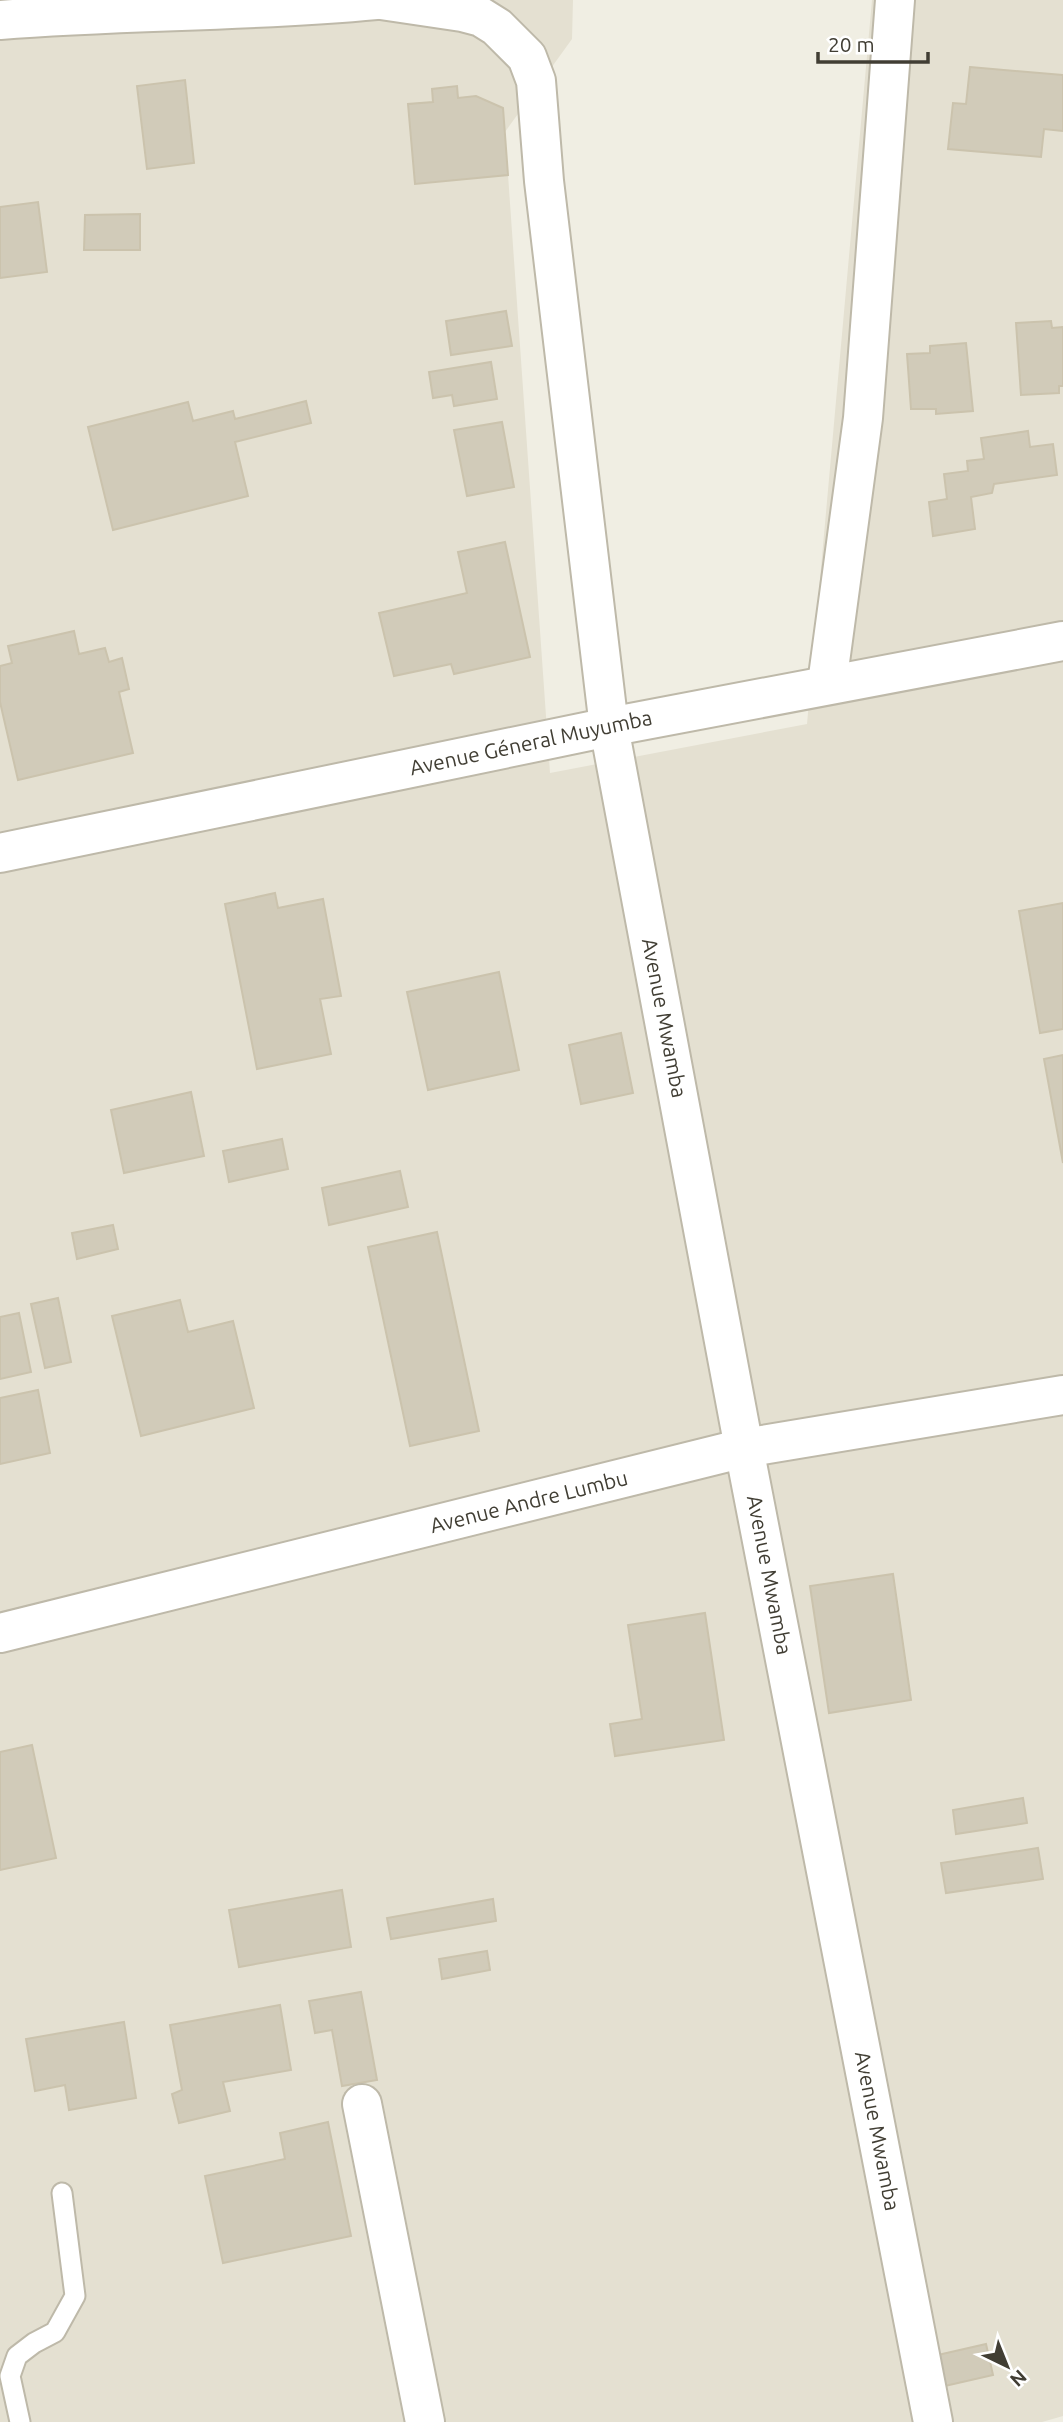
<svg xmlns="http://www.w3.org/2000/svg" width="1063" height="2422" font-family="Ubuntu,sans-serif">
	<rect width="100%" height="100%" fill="#f0eee3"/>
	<path fill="#e4e0d1" d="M0 0H573L572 39 505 132 550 773 807 724 872 0H1063V2416L1042 2422H0Z"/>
	<g fill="#d1cbb9" stroke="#cbc3ad" stroke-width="2">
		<path d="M970 67 1063 75V131L1044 129 1041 157 948 149 953 103 966 104Z"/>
		<path d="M185 80 194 163 147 169 137 86Z"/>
		<path d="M457 86 458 98 476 96 503 108 508 175 415 184 408 104 433 102 432 89Z"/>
		<path d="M38 202 47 272 0 278V207Z"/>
		<path d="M140 214V250H84L85 215Z"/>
		<path d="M506 311 512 346 451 355 446 321Z"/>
		<path d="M1051 321 1052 328 1063 327V386H1059V393L1021 395 1016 323Z"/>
		<path d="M966 343 973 411 936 414V409H911L907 354 930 353V346Z"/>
		<path d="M491 362 497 399 454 406 452 395 433 398 429 372Z"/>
		<path d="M306 401 311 423 235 442 248 496 113 530 88 427 188 402 193 421 233 411 235 419Z"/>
		<path d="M502 422 514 487 467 496 454 430Z"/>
		<path d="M1028 431 1030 447 1053 444 1057 475 994 484 992 493 971 497 975 529 933 536 929 502 947 499 944 474 968 471 967 461 984 459 981 438Z"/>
		<path d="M505 542 530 657 454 674 451 664 394 676 379 613 467 593 458 552Z"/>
		<path d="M74 631 79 654 105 648 109 662 122 658 129 689 119 692 133 753 18 780 0 702V666L12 663 8 646Z"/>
		<path d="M275 893 278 908 323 899 341 996 320 999 331 1054 257 1069 225 904Z"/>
		<path d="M1063 903V1029L1040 1033 1019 911Z"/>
		<path d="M499 972 519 1070 428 1090 407 992Z"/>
		<path d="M621 1033 633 1093 581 1104 569 1045Z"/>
		<path d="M1063 1055V1163L1044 1059Z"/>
		<path d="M191 1092 204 1156 124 1173 111 1110Z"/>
		<path d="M282 1139 288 1169 229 1182 223 1151Z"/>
		<path d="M400 1171 408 1207 329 1225 322 1188Z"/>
		<path d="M113 1225 118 1249 77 1259 72 1233Z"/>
		<path d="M437 1232 479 1431 410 1446 368 1247Z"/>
		<path d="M58 1298 71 1362 45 1368 31 1304Z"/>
		<path d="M180 1300 188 1332 233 1321 254 1408 141 1436 112 1316Z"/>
		<path d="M19 1313 31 1372 0 1379V1317Z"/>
		<path d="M38 1390 50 1453 0 1464V1398Z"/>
		<path d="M893 1574 911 1700 829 1713 810 1586Z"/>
		<path d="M705 1613 724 1740 615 1756 610 1724 642 1719 628 1625Z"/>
		<path d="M32 1745 56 1858 0 1870V1752Z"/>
		<path d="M1023 1798 1027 1823 956 1834 953 1810Z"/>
		<path d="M1038 1848 1043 1879 946 1893 941 1863Z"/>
		<path d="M342 1890 351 1947 239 1967 229 1910Z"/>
		<path d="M493 1899 496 1921 391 1939 387 1918Z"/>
		<path d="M487 1951 490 1970 442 1979 439 1959Z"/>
		<path d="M361 1992 377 2080 342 2086 332 2030 315 2033 309 2001Z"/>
		<path d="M280 2005 291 2070 223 2082 230 2111 179 2123 172 2094 182 2090 170 2025Z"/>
		<path d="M124 2022 136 2098 69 2110 65 2085 35 2091 26 2039Z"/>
		<path d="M328 2122 351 2236 223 2263 205 2176 285 2159 280 2133Z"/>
		<path d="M986 2344 993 2375 936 2388 929 2357Z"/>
	</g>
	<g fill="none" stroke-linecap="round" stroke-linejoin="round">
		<g stroke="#beb9a9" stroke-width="23">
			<path id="service" d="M20 2422 10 2376 17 2356 34 2343 55 2332 75 2296 62 2193"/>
		</g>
		<g stroke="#beb9a9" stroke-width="42">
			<g id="minor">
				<path d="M381 0 462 12 481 17 497 27 527 57 536 81 544 181 609 727 744 1448 933 2422"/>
				<path d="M0 20C125 10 251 12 376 0"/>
				<path d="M827 684 863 418 895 0"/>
				<path d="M0 853 609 727 1063 641"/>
				<path d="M0 1633 744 1448 1063 1395"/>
				<path d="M362 2104 425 2422"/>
			</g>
		</g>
		<use href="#service" stroke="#fff" stroke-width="19"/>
		<use href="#minor" stroke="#fff" stroke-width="38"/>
	</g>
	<g text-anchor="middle" stroke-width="6" stroke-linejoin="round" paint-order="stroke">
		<g font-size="21" fill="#413e34" stroke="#fff">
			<text transform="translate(531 743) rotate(-12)" y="7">Avenue Géneral Muyumba</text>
			<text transform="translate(664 1018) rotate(79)" y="7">Avenue Mwamba</text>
			<text transform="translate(529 1502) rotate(-14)" y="7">Avenue Andre Lumbu</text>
			<text transform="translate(769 1575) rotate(79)" y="7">Avenue Mwamba</text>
			<text transform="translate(877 2131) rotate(79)" y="7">Avenue Mwamba</text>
		</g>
	</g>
	<g transform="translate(1007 2366) rotate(137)" stroke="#ffffff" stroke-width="5" paint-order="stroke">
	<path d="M0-5L12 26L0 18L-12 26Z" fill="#413e34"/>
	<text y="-10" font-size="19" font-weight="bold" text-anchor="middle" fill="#413e34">N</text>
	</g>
	<path d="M818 52v10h110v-10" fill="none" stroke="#413e34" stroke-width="3.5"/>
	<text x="828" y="52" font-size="21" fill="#413e34" stroke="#ffffff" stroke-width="5" paint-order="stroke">20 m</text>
</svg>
